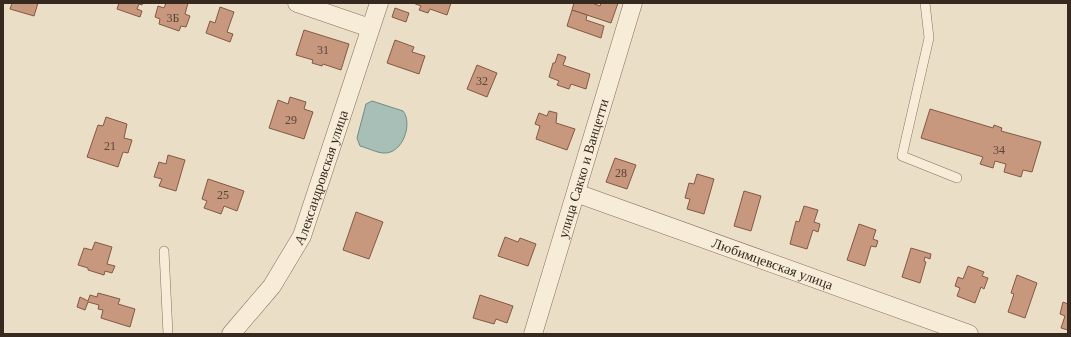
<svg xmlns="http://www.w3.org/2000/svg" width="1071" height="337" font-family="'Times New Roman',serif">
	<rect width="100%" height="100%" fill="#ebdec6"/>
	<path fill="#a7bfb6" stroke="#6e8d83" d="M372 101 403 111C413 123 403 154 384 153 377 153 368 148 360 146L357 138 366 104Z"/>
	<g fill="#c7987e" stroke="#835944">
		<path d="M12 3H38L34 16 10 9Z"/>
		<path d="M119 3H143L142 5 139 4 137 9 142 11 140 17 117 9Z"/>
		<path d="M166 3H188L185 14 190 16 186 27 181 26 179 31 159 24 160 19 155 17 158 6 164 8Z"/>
		<path d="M413 3H451L447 15 430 9 428 13 419 10 421 6Z"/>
		<path d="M574 3H592L600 6 601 3H618L611 23 572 10Z"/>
		<path d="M220 7 234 12 227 32 233 34 230 42 206 33 210 21 215 23Z"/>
		<path d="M395 8 409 13 406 22 392 17Z"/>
		<path d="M572 10 587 15 586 20 604 26 601 38 567 26Z"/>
		<path d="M304 30 349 44 341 70 323 64 322 66 312 63 313 60 296 55Z"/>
		<path d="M395 40 414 47 412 52 425 56 419 74 387 63Z"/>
		<path d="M558 54 566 57 563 65 590 74 586 89 571 84 569 89 557 85 559 81 549 77 553 63H555Z"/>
		<path d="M477 65 497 73 487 97 467 89Z"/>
		<path d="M290 97 306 102 304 109 313 112 304 139 269 128 278 100 288 104Z"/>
		<path d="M930 109 993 128 994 125 1002 128 1001 131 1041 142 1032 172 1023 170 1021 177 1004 172 1006 164 995 161 993 168 980 164 983 157 921 138Z"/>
		<path d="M549 111 557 113 556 123 575 129 567 150 536 139 540 126 535 124 539 113 547 116Z"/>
		<path d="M106 117 127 124 124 138 132 140 128 153 123 152 118 167 87 157 98 125 103 126Z"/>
		<path d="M168 155 185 160 176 191 159 186 162 179 154 177 159 162 166 164Z"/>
		<path d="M615 158 636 165 627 189 606 182Z"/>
		<path d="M697 174 714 179 704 214 687 209 690 199 685 198 689 183 694 184Z"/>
		<path d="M208 179 244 191 237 211 224 206 221 214 204 208 207 201 202 199Z"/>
		<path d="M744 191 761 196 751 231 734 226Z"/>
		<path d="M804 206 818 210 814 222 820 224 818 232 813 230 807 249 790 244 796 221 799 222Z"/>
		<path d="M356 212 383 222 369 259 343 250Z"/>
		<path d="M859 224 876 230 873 239 878 241 876 247 871 246 865 266 847 260Z"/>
		<path d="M505 237 518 242 520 238 536 244 528 266 498 256Z"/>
		<path d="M95 242 112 247 107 264 115 266 112 273 105 271 104 275 88 270V268L78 265 84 248 92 250Z"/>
		<path d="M911 248 931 254 930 259 925 257 924 261 926 262 920 283 902 277Z"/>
		<path d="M968 266 984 272 982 276 988 278 984 289 981 287 975 303 957 296 960 288 955 286 958 277 963 279Z"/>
		<path d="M1017 275 1037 283 1025 318 1008 312 1014 294 1011 293Z"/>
		<path d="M98 293 120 299 118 304 135 309 130 327 101 318 103 310 98 309 99 305 88 302 85 310 77 307 80 297 88 301 90 295 97 297Z"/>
		<path d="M480 295 513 306 507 323 496 319 494 324 473 318Z"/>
		<path d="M1063 302 1068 304V330L1061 328 1065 316 1060 314Z"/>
	</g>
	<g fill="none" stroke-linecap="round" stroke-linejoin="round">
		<g stroke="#85705d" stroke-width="10">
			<g id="lane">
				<path d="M925 3 929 38 902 156 957 178"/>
				<path d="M164 251 168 334"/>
			</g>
		</g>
		<g stroke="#85705d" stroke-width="19">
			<g id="street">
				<path d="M297 3 370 28"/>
				<path id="s1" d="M576 193 969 334"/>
				<path id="s2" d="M231 334 272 286 302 236 379 3"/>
				<path id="s3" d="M533 334 633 3"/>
			</g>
		</g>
		<use href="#lane" stroke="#f7ecd8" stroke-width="9"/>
		<use href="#street" stroke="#f7ecd8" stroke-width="18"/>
	</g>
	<g text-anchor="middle" stroke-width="3" stroke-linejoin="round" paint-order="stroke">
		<g font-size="12" fill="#5a4537">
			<text x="173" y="22">3Б</text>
			<text x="323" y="54">31</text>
			<text x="482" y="85">32</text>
			<text x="291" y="124">29</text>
			<text x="110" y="150">21</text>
			<text x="999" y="154">34</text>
			<text x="621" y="177">28</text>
			<text x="223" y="199">25</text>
		</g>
		<g font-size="14" fill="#36291f" stroke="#f3e8d5">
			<text dy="5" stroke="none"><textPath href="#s3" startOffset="173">улица Сакко и Ванцетти</textPath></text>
			<text dy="5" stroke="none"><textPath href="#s2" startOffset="183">Александровская улица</textPath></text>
			<text dy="5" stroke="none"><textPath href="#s1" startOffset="209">Любимцевская улица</textPath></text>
		</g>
	</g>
	<rect width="1071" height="337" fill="none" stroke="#36291f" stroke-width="8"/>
</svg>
